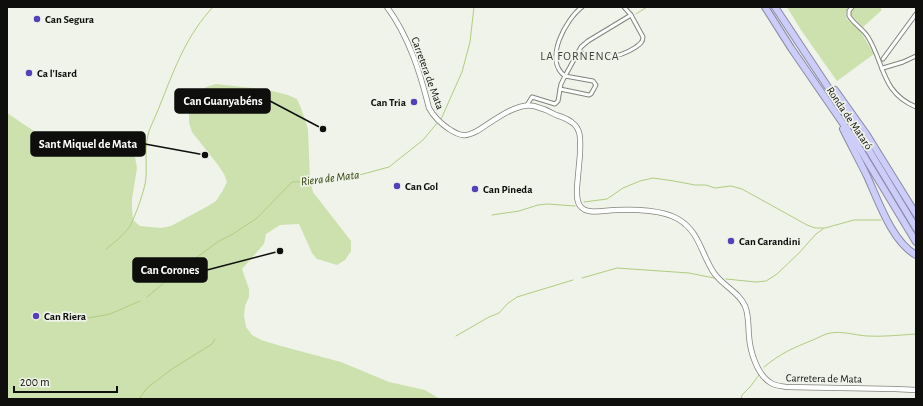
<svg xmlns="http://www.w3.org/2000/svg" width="923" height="406" font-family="'Alegreya Sans',sans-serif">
	<rect width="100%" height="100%" fill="#eff3e9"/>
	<g fill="#cde1ae">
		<path d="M787 7H848L846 12V18L860 31 874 54 837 81 801 30Z"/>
		<path d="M856 7H880L882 10 863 27 850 14 852 9Z"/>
		<path d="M216 84 268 90 288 95 297 99 301 108 308 129 310 180 313 192 351 241V251L345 260 337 265 317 259 312 253 299 224 280 225 266 234 264 244 242 269 249 289V297L245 306 244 316 246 327 252 335 261 340 281 346 341 362 389 382 425 390 440 399H7V113C27 126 57 149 82 150 95 151 110 144 122 145 125 146 128 147 131 148L135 157 137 168 132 199V209L133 220 140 226 161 228 171 226 208 206 216 201 222 192 227 182 224 174 218 165 192 132 189 123V112L193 103 206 87Z"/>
	</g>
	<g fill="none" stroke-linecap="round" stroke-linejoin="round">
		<g stroke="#b1cc81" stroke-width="1">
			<path d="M636 14 647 7"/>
			<path d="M440 120 442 117 462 72 470 42 474 7"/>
			<path d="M584 202 607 199 623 188 640 181 653 178 674 181 695 185H706L715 188 731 186 742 189 807 225 815 228H825L854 220H881"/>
			<path d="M492 215 519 211 538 205 547 204 575 206"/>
			<path d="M106 249C115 242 124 235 130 226 135 217 146 187 146 177 147 160 144 148 149 131 153 121 158 111 162 100 176 65 187 35 213 7"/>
			<path d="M582 278 617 268 689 273 714 278"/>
			<path d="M726 279 756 282 766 281 777 274 799 253 816 234 823 229"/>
			<path d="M147 297 178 271 219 241 233 234 257 218 292 182 325 181 352 177 389 167 423 140 438 122"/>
			<path d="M67 322 110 314 140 301"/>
			<path d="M456 336 489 317 499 313 507 304 517 297 573 280"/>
			<path d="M764 367C781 353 793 348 813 340 818 338 824 334 830 333 843 331 854 335 867 336 883 337 899 335 916 334"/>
			<path d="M139 399 147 388 172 369 212 344 215 339"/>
			<path d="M741 399 742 395 750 387 759 375"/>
		</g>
		<g stroke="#80847b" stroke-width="5">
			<g id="street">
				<path d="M852 7 849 11V16C854 24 863 29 868 37 885 65 881 92 916 107"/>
				<path d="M578 52C600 59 616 60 636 47 640 44 643 42 643 37L631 15 624 7"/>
				<path d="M883 59 916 14"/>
				<path d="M882 69 883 68 903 62 916 56"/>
				<path d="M565 76C543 60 566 19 582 7"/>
				<path d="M560 89 589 95 591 94 596 85 593 81 565 76"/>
				<path d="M527 105 532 97 555 104 558 101 561 84 565 76 581 47 588 41 631 15"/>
			</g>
		</g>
		<g stroke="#80847b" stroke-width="6">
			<path id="secondary" d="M387 7C409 37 420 72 429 108 434 117 440 123 449 129 454 132 458 135 463 135 467 136 473 133 477 131 492 122 516 102 534 106 542 108 549 111 556 115 563 117 570 120 575 125 577 127 578 130 579 132 581 139 580 147 580 154 579 165 578 176 577 187 577 193 576 202 581 207 583 209 586 211 589 211 598 213 607 210 616 210 634 209 663 210 678 219 700 232 701 254 714 273 723 286 739 292 745 306 749 315 748 326 749 336 750 351 757 375 771 383 776 386 781 386 786 387L895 389 916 390"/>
		</g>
		<g stroke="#8a8aa6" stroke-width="8">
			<g id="highway">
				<path d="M765 7 791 48 855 141 916 242"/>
				<path d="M775 7 861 137 916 228"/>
				<path d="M835 90 867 135 916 214"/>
				<path d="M843 129C851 145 859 160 867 176 878 200 892 242 916 255"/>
			</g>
		</g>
		<use href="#street" stroke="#fff" stroke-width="3"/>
		<use href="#secondary" stroke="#fff" stroke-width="4.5"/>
		<use href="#highway" stroke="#cccdf9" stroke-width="6"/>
	</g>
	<g fill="#5441b9" stroke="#eff3e9" stroke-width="1.5">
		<circle cx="37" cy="19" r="4"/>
		<circle cx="29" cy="73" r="4"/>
		<circle cx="414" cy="102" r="4"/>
		<circle cx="397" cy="186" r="4"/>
		<circle cx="475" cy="189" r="4"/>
		<circle cx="731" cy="241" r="4"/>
		<circle cx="36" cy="316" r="4"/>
	</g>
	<g text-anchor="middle" stroke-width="3.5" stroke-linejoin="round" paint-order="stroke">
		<g font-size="11" font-weight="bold" fill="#0e0f0c" stroke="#eff3e9" text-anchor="start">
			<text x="45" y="23">Can Segura</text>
			<text x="37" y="77">Ca l'Isard</text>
			<text x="406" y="106" text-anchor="end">Can Tria</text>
			<text x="405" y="190">Can Gol</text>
			<text x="483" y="193">Can Pineda</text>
			<text x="739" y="245">Can Carandini</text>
			<text x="44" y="320">Can Riera</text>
		</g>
		<g font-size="11" fill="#0e0f0c" stroke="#eff3e9">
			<text transform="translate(428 73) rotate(70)" y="4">Carretera de Mata</text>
			<text transform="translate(850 118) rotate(56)" y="4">Ronda de Mataró</text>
			<text transform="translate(824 378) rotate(1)" y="4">Carretera de Mata</text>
		</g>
		<g font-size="12" letter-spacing="1" fill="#40433b" stroke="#eff3e9">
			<text x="580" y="60">LA FORNENCA</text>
		</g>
		<g font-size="12" font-style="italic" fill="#2b3a02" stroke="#eff3e9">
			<text transform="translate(330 178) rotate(-7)" y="4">Riera de Mata</text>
		</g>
	</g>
	<path fill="none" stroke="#0e0f0c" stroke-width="1.5" d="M323 129L270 101M205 155L145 144M280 251L207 270"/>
	<g fill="#0e0f0c" stroke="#eff3e9" stroke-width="1.5">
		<circle cx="323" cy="129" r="4"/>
		<circle cx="205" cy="155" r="4"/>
		<circle cx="280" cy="251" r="4"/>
	</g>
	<g fill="#0e0f0c" stroke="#0e0f0c" stroke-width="1.5">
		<rect x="175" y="89" width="95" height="24" rx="4"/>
		<rect x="31" y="132" width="114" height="24" rx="4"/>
		<rect x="133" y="258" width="74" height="24" rx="4"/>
	</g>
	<g font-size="12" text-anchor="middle" font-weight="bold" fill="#fff">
		<text x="223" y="105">Can Guanyabéns</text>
		<text x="88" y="148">Sant Miquel de Mata</text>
		<text x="170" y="274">Can Corones</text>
	</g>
	<rect width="923" height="406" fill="none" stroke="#0e0f0c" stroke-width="16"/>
	<path d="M14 386v6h103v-6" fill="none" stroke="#0e0f0c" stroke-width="2"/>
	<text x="20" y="386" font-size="12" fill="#0e0f0c" stroke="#eff3e9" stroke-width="3" paint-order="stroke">200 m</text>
</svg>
